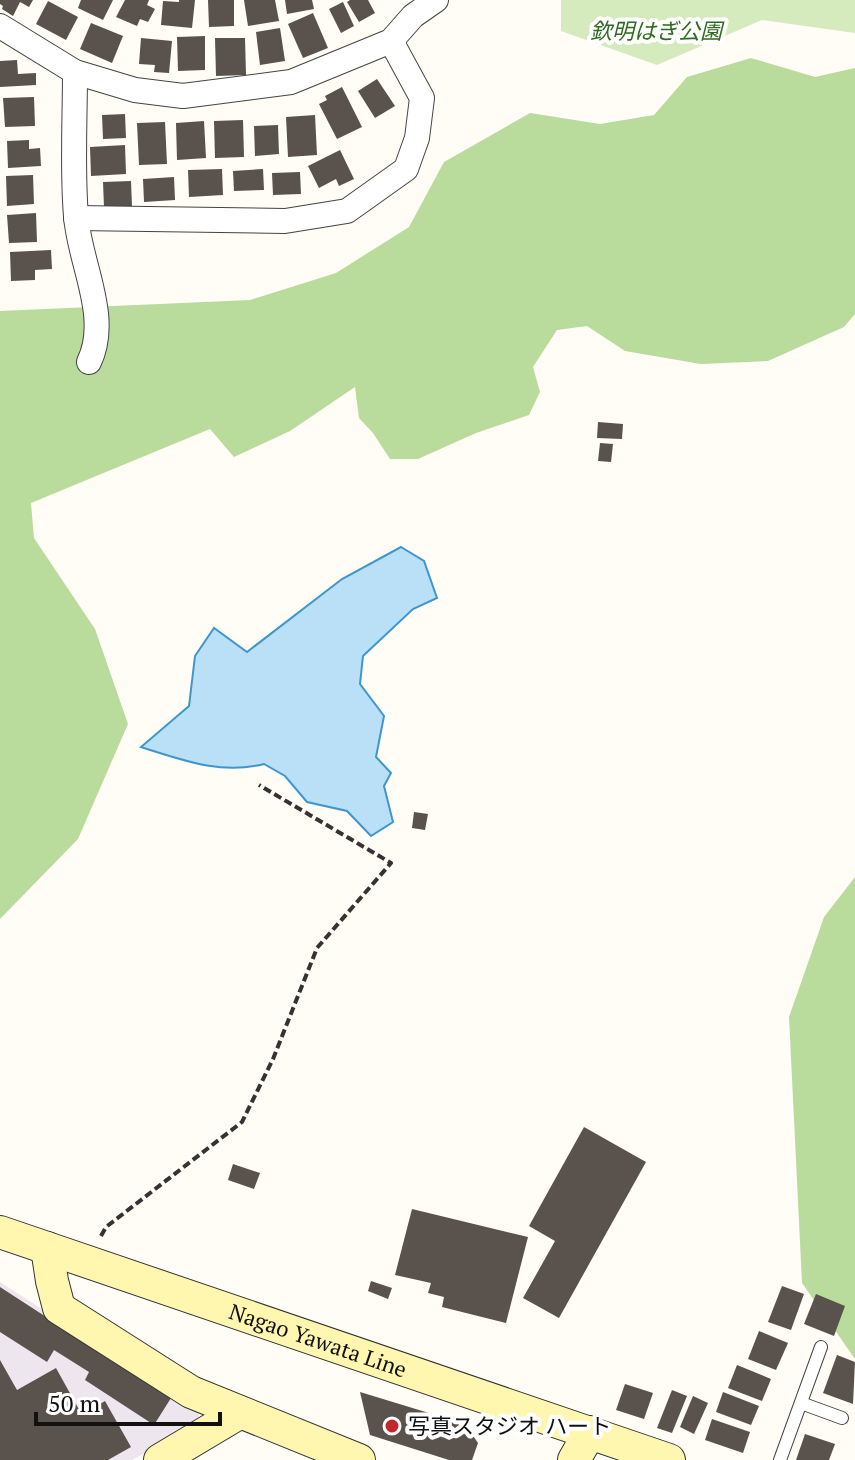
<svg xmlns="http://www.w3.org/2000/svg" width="855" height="1460" font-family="'PT Serif','Noto Sans JP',serif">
	<rect width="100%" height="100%" fill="#fffdf5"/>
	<path fill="#eee6ef" d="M0 1282 198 1409 200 1424 132 1460H0Z"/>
	<path fill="#d5ebbd" d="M561 0H855V33L762 20 657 65 561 31Z"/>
	<g fill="#b9dc9c">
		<path d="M751 58 815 77 855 68V314L844 327 768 361 701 364 625 351 587 326 557 330 533 367 540 392 529 415 476 433 418 459H390L373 433 359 418 355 387 290 431 234 457 210 429 31 503 34 538 95 629 128 724 78 839 0 919V311L250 300 336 273 409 227 444 162 530 113 600 124 654 115 687 77Z"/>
		<path d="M855 877V1359L802 1283 789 1017 824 917Z"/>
	</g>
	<path fill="#b9e0f7" stroke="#3f96cf" stroke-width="2" d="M401 547 424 561 437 598 413 609 363 656 360 684 384 716 376 757 391 773 384 786 393 822 371 836 347 811 307 802 285 776 264 764C221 775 182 760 141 747L189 706 195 656 214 628 247 652 342 579Z"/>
	<g fill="#5a524d">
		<path d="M0 0H33L29 7 20 2 13 16 2 9 3 6 0 4Z"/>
		<path d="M81 0H113L103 20 78 8Z"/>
		<path d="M125 0H149L147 5 155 9 148 22 140 19 137 26 116 17Z"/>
		<path d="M179 0H195L192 28 161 25 163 1 179 2Z"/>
		<path d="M208 0H234V26L209 27Z"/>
		<path d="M244 0H275L279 21 248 26Z"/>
		<path d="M285 0H312L314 9 287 14Z"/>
		<path d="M350 0H368L375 13 359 22 347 2Z"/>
		<path d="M48 1 78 17 66 40 36 24Z"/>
		<path d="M343 2 354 26 341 33 329 9Z"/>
		<path d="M313 13 328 48 303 58 288 24Z"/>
		<path d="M91 23 123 36 112 63 80 49Z"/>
		<path d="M280 28 285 61 260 65 256 32Z"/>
		<path d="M205 36V70L178 71 177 37Z"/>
		<path d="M141 38 172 41 169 73 154 72 155 65 139 64Z"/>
		<path d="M215 38H245L246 75 216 76Z"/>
		<path d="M17 60 18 74 36 73V85L0 87V61Z"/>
		<path d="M377 79 395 106 375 118 358 91Z"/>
		<path d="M342 87 362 127 337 139 319 104 327 100 325 96Z"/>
		<path d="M34 97 35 126 5 127 3 98Z"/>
		<path d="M125 114 126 138 103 139 102 115Z"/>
		<path d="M315 115 317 155 288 157 286 117Z"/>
		<path d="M243 120 244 157 215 158 214 121Z"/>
		<path d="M204 121 206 158 177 160 176 123Z"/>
		<path d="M165 122 167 164 139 165 137 123Z"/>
		<path d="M278 125 279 154 255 156 254 126Z"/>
		<path d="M29 140V149L40 148 41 166 8 168 7 141Z"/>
		<path d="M125 145 126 174 91 176 90 147Z"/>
		<path d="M340 150 354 179 339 186 336 179 319 188 308 166Z"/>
		<path d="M222 169 223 195 189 197 188 170Z"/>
		<path d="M263 169 264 190 234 191 233 171Z"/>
		<path d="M300 172 301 194 273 195 272 173Z"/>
		<path d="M33 175 34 204 7 206 6 176Z"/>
		<path d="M174 177 175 200 144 202 143 179Z"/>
		<path d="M131 181 132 206 104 207 103 182Z"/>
		<path d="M36 213 37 242 9 243 7 215Z"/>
		<path d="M51 250 52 269 35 270V280L11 281 10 252Z"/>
		<path d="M598 422 623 424 622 439 597 438Z"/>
		<path d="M600 443 613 444 611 462 598 461Z"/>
		<path d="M414 812 428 814 425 830 412 828Z"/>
		<path d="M584 1127 646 1162 559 1318 523 1298 555 1241 529 1226Z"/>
		<path d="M233 1164 260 1173 254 1189 228 1180Z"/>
		<path d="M412 1209 528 1237 506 1323 442 1307 444 1297 428 1293 431 1283 395 1275Z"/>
		<path d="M371 1281 392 1288 388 1299 368 1291Z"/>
		<path d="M782 1286 804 1294 791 1330 768 1322Z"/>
		<path d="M0 1287 171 1398 154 1425 85 1380 89 1372 54 1350 47 1362 0 1332Z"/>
		<path d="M816 1294 845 1306 834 1336 804 1324Z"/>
		<path d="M759 1331 788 1343 776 1370 748 1359Z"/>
		<path d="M837 1355 855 1362 853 1404 823 1393Z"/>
		<path d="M0 1360 17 1390 56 1368 82 1415 105 1401 131 1447 108 1460H0Z"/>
		<path d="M737 1365 771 1379 762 1401 728 1388Z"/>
		<path d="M625 1384 653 1393 644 1419 616 1410Z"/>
		<path d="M672 1390 687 1396 672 1433 657 1428Z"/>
		<path d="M360 1392 465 1424 478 1443 472 1460H449L370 1435Z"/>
		<path d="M723 1392 759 1406 751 1425 716 1412Z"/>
		<path d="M693 1396 708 1403 694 1434 680 1427Z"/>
		<path d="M712 1419 750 1432 743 1453 705 1440Z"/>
		<path d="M805 1434 835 1444 829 1460H796Z"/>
	</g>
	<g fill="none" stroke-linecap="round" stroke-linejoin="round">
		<g stroke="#444" stroke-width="14">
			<g id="lane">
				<path d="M801 1403 842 1418"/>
				<path d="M780 1460 821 1347"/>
			</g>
		</g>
		<g stroke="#444" stroke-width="26">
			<g id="street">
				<path d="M0 26 75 72 135 90 183 96 291 82 391 41 413 16 436 0"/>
				<path d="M75 72C75 120 72 169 76 216 79 262 111 317 89 362"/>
				<path d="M76 218 285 221 347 211 406 169 417 138 422 98 391 41"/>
			</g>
		</g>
		<g stroke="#333" stroke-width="34">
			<g id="secondary">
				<path id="s1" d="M0 1232 669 1460"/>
				<path d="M47 1248 52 1281 59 1308 191 1392 359 1460"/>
				<path d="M160 1460 239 1413"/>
				<path d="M574 1460 590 1432"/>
			</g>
		</g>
		<path stroke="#333" stroke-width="4" stroke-dasharray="8 4" stroke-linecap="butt" d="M101 1236 106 1227 242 1122 273 1059 317 948 391 863 259 785"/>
		<use href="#lane" stroke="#fff" stroke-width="12"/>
		<use href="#street" stroke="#fff" stroke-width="24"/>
		<use href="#secondary" stroke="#fff6b0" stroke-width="32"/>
	</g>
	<circle fill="#c4262e" stroke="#fff" stroke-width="3" cx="392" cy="1426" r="8"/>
	<g text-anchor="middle" stroke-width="8" stroke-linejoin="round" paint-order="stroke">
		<g font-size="22" font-style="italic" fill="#2f6b1f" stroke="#fff">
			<text x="656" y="39">欽明はぎ公園</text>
		</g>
		<g font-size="22" fill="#111" stroke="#fff">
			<text dy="8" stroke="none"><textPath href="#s1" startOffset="336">Nagao Yawata Line</textPath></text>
		</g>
		<g font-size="22" fill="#111" stroke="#fff" text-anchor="start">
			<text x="408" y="1434">写真スタジオ ハート</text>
		</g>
	</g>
	<path d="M36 1412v12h184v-12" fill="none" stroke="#111111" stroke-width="4"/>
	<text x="48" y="1412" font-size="24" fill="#111111" stroke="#ffffff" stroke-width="6" paint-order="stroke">50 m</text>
</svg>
